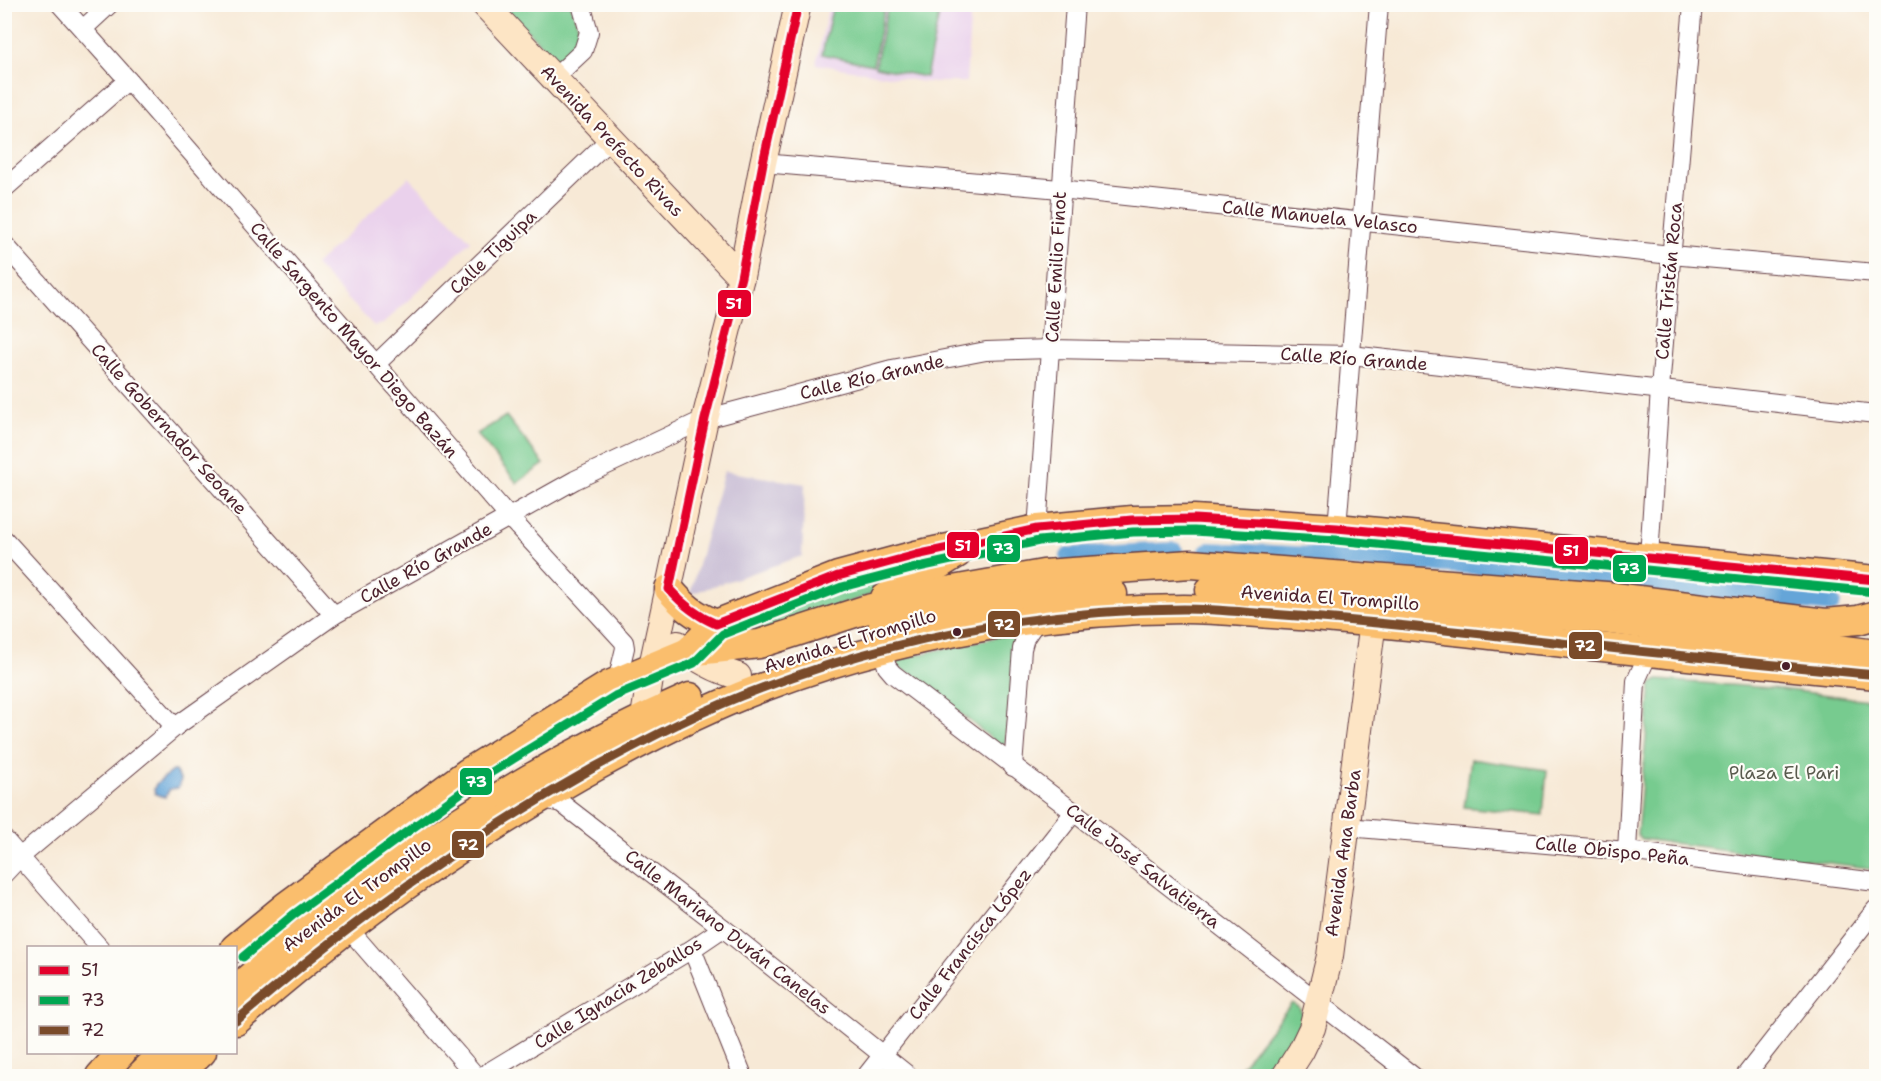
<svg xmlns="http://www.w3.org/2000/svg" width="1881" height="1081" font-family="'Shantell Sans',sans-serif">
	<rect width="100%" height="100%" fill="#fdfcf7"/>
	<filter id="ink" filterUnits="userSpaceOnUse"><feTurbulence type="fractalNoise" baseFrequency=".0167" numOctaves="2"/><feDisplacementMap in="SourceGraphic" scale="12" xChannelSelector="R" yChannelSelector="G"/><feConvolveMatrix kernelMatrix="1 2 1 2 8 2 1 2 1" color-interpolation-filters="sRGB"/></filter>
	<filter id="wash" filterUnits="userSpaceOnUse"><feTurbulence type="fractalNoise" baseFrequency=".008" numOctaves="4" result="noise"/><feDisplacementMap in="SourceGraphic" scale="24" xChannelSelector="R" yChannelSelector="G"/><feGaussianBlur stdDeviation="1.35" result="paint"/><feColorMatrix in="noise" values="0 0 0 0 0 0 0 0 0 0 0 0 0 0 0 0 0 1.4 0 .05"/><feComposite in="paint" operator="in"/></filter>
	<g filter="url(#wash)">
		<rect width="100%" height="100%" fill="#f7e9d6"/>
		<g fill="#ead1ec">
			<path d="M829 5H971L966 82H924L816 64Z"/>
			<path d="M409 177 471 241 383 324 374 326 315 265Z"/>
		</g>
		<path fill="#cabfd6" d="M724 471 805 484 802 556 690 594Z"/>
		<g fill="#77cb8f" stroke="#60755d" stroke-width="1.5">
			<path d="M502 5H571L581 34 575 48 557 61Z"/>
			<path d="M833 5H885L873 65 822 54Z"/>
			<path d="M888 5H941L926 77 875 67Z"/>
			<path d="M506 416 544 464 517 483 477 434Z"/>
			<path d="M930 562 867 596 726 643 724 633 820 594Z"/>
			<path d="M1020 632 1014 659 1005 744 1002 747 911 674 896 667 897 659Z"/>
			<path d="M1658 680 1772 688 1876 701V869L1641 839 1637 835 1651 684Z"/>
			<path d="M1471 759 1547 770 1543 815 1464 807Z"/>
			<path d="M1292 1003 1299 1007 1303 1015 1294 1041 1272 1076H1233Z"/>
		</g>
		<path fill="#65a5d8" stroke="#586282" stroke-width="1.5" d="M172 771H175L181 780 178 788 170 789 165 797 155 794 154 789 156 784Z"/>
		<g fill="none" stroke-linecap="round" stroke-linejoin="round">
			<g stroke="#65a5d8" stroke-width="20">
				<path d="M1209 552 1483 565 1831 603"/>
				<path d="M1070 557 1174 552"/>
			</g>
		</g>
	</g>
	<g filter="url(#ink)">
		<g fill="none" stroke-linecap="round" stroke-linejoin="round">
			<g stroke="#643d45" stroke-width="20">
				<g id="street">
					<path d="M60 4 128 80 509 517 624 642 625 648 617 681"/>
					<path d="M83 29 110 4"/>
					<path d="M553 79 583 51 589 32 581 4"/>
					<path d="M763 163 1060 189 1671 255 1876 273"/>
					<path d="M4 189 128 80"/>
					<path d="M4 244 334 615"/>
					<path d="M376 364 610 139"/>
					<path d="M1337 528 1379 4"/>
					<path d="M1037 529 1075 4"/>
					<path d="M4 539 175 727"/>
					<path d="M1649 557 1660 389 1693 4"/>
					<path d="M882 649 887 667 893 674 1074 812 1413 1076"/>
					<path d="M1013 767 1022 649 1025 638 1038 619"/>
					<path d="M541 798 561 803 570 810 723 928 909 1076"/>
					<path d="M1347 827 1627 851 1876 882"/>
					<path d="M4 839 100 948"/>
					<path d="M1627 851 1636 681 1645 661 1654 652"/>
					<path d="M4 874 20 857 175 727 334 615 575 480 705 419 892 369 986 351 1051 349 1351 355 1876 414"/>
					<path d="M347 927 476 1076"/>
					<path d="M692 949 743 1076"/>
					<path d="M482 1076 692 949 723 928"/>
					<path d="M866 1076 1074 812"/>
					<path d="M1745 1076 1876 909"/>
				</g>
			</g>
			<g stroke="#643d45" stroke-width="28">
				<g id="secondary">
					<path d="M484 4 741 277"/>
					<path d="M678 644C696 659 715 670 738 676"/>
					<path d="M644 717 652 666 705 419 741 277 763 163 798 4"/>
					<path d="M1285 1076 1301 1051 1312 1028 1330 956 1373 621"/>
				</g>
			</g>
			<g stroke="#643d45" stroke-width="31">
				<g id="primary">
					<path d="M669 589C684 607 694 615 716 624"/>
					<path d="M1210 590 1362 599 1604 619 1876 654"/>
					<path d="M885 598 958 553"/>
					<path d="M881 631 947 612 1046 597 1113 594"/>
					<path d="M688 652 716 624 838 576 916 555 1037 529 1132 520 1194 519 1337 528 1876 580"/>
					<path d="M235 948 286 906 467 773 609 685 688 652 759 644 864 610 947 591 1043 574 1191 564 1606 596 1826 623 1858 620 1876 615"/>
					<path d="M236 989C372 872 525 769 690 697"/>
					<path d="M236 1021C341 927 456 845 579 776 638 743 698 712 761 688 896 637 1040 610 1184 609 1213 609 1242 612 1272 614 1351 619 1429 628 1508 637 1631 651 1754 663 1876 675"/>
					<path d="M100 1076 122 1052"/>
					<path d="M140 1076 164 1052"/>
					<path d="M176 1076 202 1052"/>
				</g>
			</g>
			<use href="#street" stroke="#fff" stroke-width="18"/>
			<use href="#secondary" stroke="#fde5c5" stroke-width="26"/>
			<use href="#primary" stroke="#fabe6d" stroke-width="28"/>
			<g stroke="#fdfcf7" stroke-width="14">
				<path id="bus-1" d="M798 4 763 163 741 277 705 419 669 589C683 605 697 616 716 624L838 576 916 555 1037 529 1132 520 1194 519 1337 528 1876 580"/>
			</g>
			<g stroke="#fdfcf7" stroke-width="14">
				<path id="bus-2" d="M243 957 293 915 474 783 615 696 694 663 723 634 842 587 919 567 1039 541 1133 532 1194 531 1336 540 1875 592"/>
			</g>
			<g stroke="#fdfcf7" stroke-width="14">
				<path id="bus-3" d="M236 1021C347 924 466 839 595 767 649 738 704 709 762 688 896 637 1040 610 1184 609 1213 609 1242 612 1271 614 1345 619 1418 627 1491 635 1619 650 1747 662 1876 675"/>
			</g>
			<use href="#bus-1" stroke="#e4002b" stroke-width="9"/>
			<use href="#bus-2" stroke="#00a651" stroke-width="9"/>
			<use href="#bus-3" stroke="#7a4b2a" stroke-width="9"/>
		</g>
	</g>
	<g fill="#4a1f2b" stroke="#fdfcf7" stroke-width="2">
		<circle cx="957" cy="632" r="5"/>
		<circle cx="1786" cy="666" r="5"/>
	</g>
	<g text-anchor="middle" stroke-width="4.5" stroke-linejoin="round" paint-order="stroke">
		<g font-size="18" fill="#4a1f2b" stroke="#fdfcf7">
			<text transform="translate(612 141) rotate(47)" y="6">Avenida Prefecto Rivas</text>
			<text transform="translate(1320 217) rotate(6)" y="6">Calle Manuela Velasco</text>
			<text transform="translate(493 252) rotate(-44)" y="6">Calle Tiguipa</text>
			<text transform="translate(1056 267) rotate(-87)" y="6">Calle Emilio Finot</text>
			<text transform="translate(1669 281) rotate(-85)" y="6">Calle Tristán Roca</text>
			<text transform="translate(354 340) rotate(49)" y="6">Calle Sargento Mayor Diego Bazán</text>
			<text transform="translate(1354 359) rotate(4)" y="6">Calle Río Grande</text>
			<text transform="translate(872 377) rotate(-13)" y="6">Calle Río Grande</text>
			<text transform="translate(169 429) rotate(48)" y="6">Calle Gobernador Seoane</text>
			<text transform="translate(426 563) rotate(-29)" y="6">Calle Río Grande</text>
			<text transform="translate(1330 598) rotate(4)" y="6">Avenida El Trompillo</text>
			<text transform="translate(850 641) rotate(-17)" y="6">Avenida El Trompillo</text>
			<text transform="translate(1612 851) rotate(6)" y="6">Calle Obispo Peña</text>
			<text transform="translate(1343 853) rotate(-82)" y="6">Avenida Ana Barba</text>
			<text transform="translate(1143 866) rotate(38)" y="6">Calle José Salvatierra</text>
			<text transform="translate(357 895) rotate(-36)" y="6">Avenida El Trompillo</text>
			<text transform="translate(728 932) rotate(38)" y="6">Calle Mariano Durán Canelas</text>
			<text transform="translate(970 944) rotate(-52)" y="6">Calle Francisca López</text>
			<text transform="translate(618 993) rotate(-32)" y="6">Calle Ignacia Zeballos</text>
		</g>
		<g font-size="18" fill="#5a5b4e" stroke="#fdfcf7">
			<text x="1784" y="779">Plaza El Pari</text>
		</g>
	</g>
	<g stroke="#fdfcf7" stroke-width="2">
		<rect x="717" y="289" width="35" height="29" rx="6" fill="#e4002b"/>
		<rect x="946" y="531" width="34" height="28" rx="6" fill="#e4002b"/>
		<rect x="986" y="534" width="35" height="29" rx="6" fill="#00a651"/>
		<rect x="1554" y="536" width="35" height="29" rx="6" fill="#e4002b"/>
		<rect x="1612" y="554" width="35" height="29" rx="6" fill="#00a651"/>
		<rect x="987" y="610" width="34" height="28" rx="6" fill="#7a4b2a"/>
		<rect x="1568" y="631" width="35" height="29" rx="6" fill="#7a4b2a"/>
		<rect x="459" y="767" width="34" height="29" rx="6" fill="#00a651"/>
		<rect x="451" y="830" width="34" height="29" rx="6" fill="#7a4b2a"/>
	</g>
	<g font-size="16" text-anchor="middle" font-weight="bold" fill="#fff">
		<text x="734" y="309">51</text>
		<text x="963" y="551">51</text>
		<text x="1003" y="554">73</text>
		<text x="1571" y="556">51</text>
		<text x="1629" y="574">73</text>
		<text x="1004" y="630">72</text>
		<text x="1585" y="651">72</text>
		<text x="476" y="787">73</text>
		<text x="468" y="850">72</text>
	</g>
	<rect width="1881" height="1081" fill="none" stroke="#fdfcf7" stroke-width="24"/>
	<rect x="27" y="946" width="210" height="108" fill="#fdfcf7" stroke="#b5a4a5" stroke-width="1.5"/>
	<rect x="39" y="966" width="30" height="9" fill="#e4002b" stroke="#b5a4a5" stroke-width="1.5"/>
	<text x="81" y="976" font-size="18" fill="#4a1f2b">51</text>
	<rect x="39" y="996" width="30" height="9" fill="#00a651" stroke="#b5a4a5" stroke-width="1.5"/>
	<text x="81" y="1006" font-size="18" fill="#4a1f2b">73</text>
	<rect x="39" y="1026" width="30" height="9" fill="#7a4b2a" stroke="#b5a4a5" stroke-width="1.5"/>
	<text x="81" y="1036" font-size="18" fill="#4a1f2b">72</text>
</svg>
